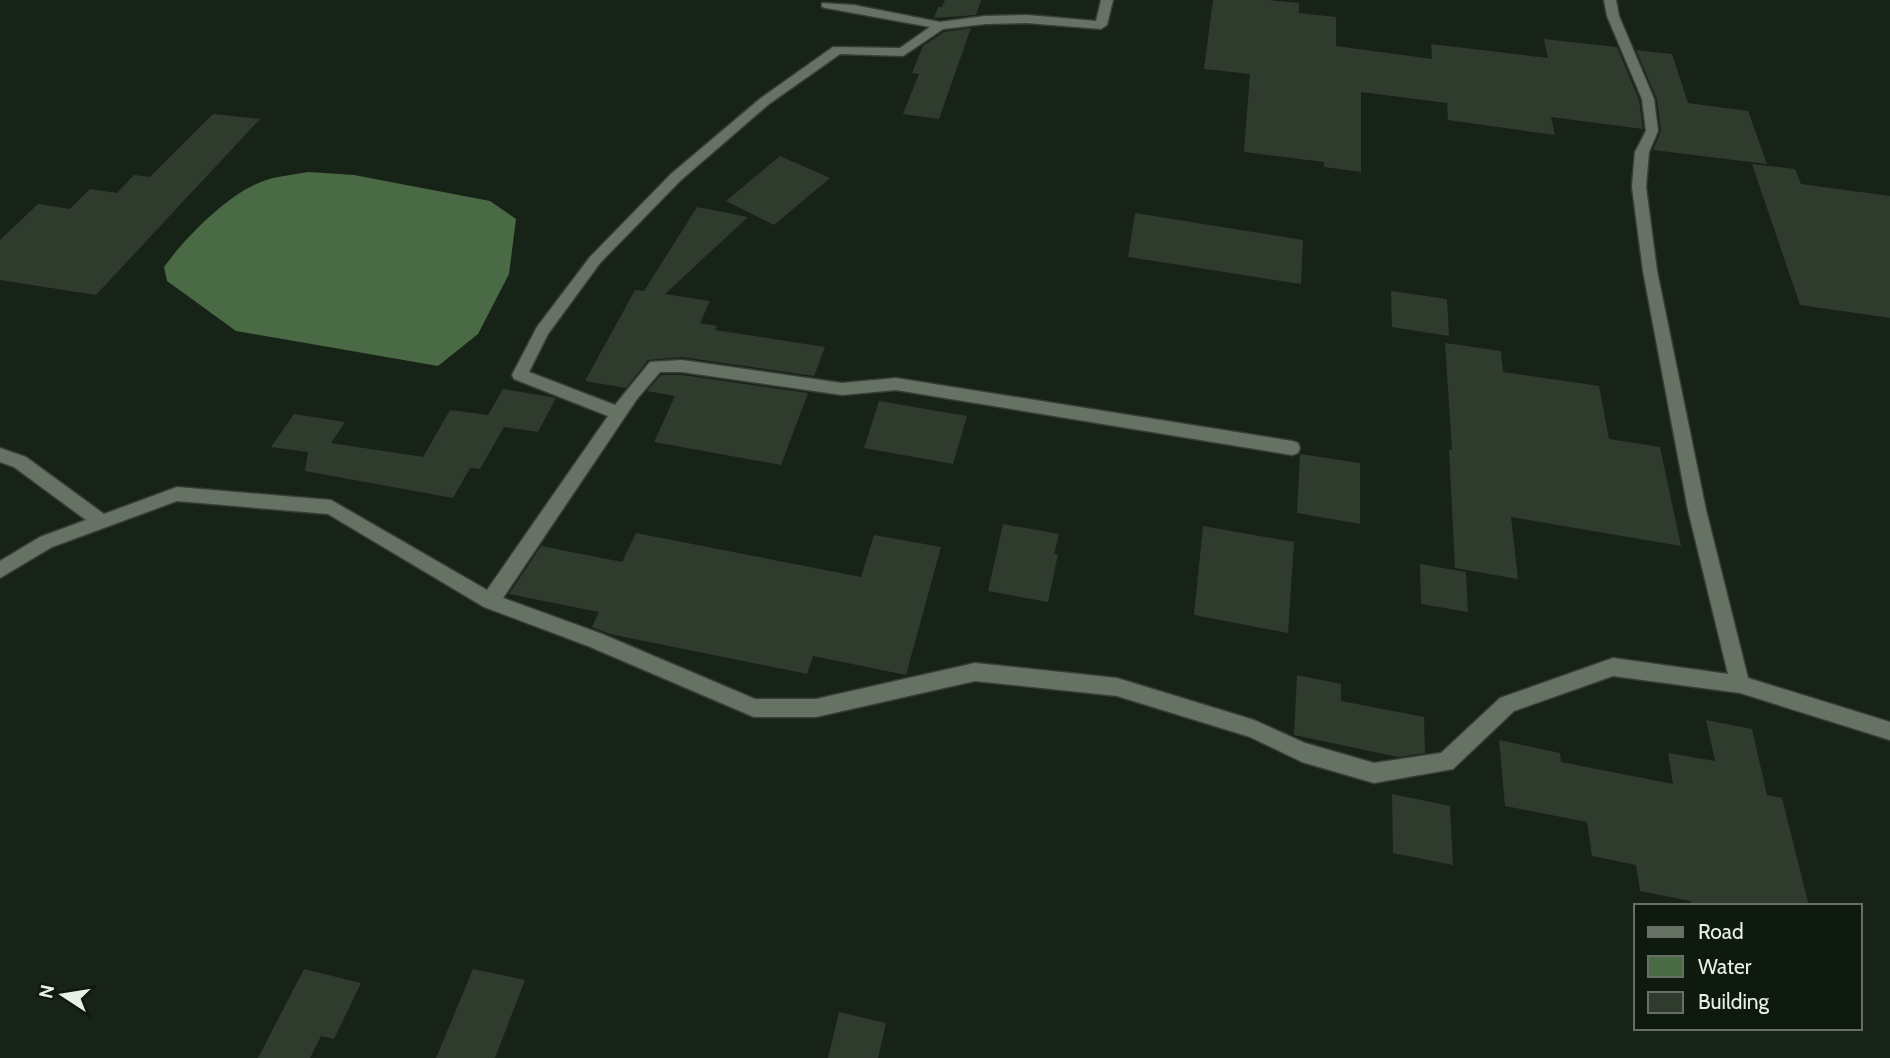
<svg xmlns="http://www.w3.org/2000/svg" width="1890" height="1058" font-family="Cabin,sans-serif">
	<rect width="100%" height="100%" fill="#182317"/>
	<path fill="#4a6a45" d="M308 172 354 175 490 201 516 219 509 274 478 334 438 366 236 331 167 281 164 267C185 238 227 195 261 182 275 176 293 175 308 172Z"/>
	<g fill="#2f3b2d">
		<path d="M945 0H981L976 15 934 18 938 7H942Z"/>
		<path d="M1213 0H1268L1299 3V13L1336 17V46L1432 59 1431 44 1548 58 1544 39 1617 47 1639 100 1643 129 1551 117 1555 135 1448 120 1447 103 1361 92V172L1324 167V162L1244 152 1250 74 1204 69Z"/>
		<path d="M971 28 939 119 903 114 919 74 912 73 923 46 944 32Z"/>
		<path d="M1636 50 1672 54 1688 103 1748 111 1767 164 1653 150 1661 131 1657 99Z"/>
		<path d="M213 114 260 119 96 295 0 280V240L38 204 70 209 90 189 117 193 134 175 150 177Z"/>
		<path d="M780 156 830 178 774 225 726 201Z"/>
		<path d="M1752 164 1795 169 1801 184 1890 196V318L1800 305Z"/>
		<path d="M697 207 748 217 665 294 710 301 700 323 717 326 715 330 825 347 814 376 682 357 648 360 626 388 585 381 635 290 644 291Z"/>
		<path d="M1135 213 1303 240 1301 284 1128 257Z"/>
		<path d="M1391 291 1447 299 1449 336 1392 327Z"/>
		<path d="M1445 343 1501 351 1503 372 1599 386 1609 439 1660 447 1681 546 1511 517 1518 579 1455 568 1449 450H1452Z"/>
		<path d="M661 375H682L808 393 781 465 654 442 675 396 647 391Z"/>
		<path d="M503 389 556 398 538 432 504 427 480 469 470 468 453 498 305 471 308 452 271 447 294 414 345 422 331 443 423 457 450 410 488 415Z"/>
		<path d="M879 401 967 416 953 464 864 448Z"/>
		<path d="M1300 454 1360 463V524L1297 513Z"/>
		<path d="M1003 524 1059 534 1054 554H1058L1048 602 988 591Z"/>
		<path d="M1203 526 1294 542 1288 633 1194 615Z"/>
		<path d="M636 533 861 577 874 535 941 547 906 675 813 656 807 674 610 634 592 627 599 612 509 594 541 546 622 562Z"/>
		<path d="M1420 564 1466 572 1468 612 1421 604Z"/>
		<path d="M1297 675 1341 684V701L1424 717 1425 753 1398 757 1294 735Z"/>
		<path d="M1706 720 1752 729 1767 795 1782 798 1809 906H1691V901L1640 891 1636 865 1592 856 1587 822 1505 806 1499 740 1560 753 1561 762 1673 784 1668 753 1715 761Z"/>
		<path d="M1392 794 1450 806 1453 865 1393 853Z"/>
		<path d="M304 969 361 983 334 1039 321 1036 310 1058H258Z"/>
		<path d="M473 969 525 980 495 1058H436Z"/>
		<path d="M839 1012 886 1023 878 1058H828Z"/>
	</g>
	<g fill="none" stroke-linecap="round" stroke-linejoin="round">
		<g stroke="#363f35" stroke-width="3">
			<path id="minor" d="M1101 0H1113L1107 25 1101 29 1027 23 985 24 943 29 903 56 840 54 769 104 681 180 600 263 548 334 529 372 615 405 650 362 682 360 842 383 896 378 1292 441 1298 443 1300 448 1298 453 1292 455 896 390 842 395 682 372H660L637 399 503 598 602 634 755 699H816L975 663 1117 678 1254 720 1305 743 1374 763 1441 753 1500 698 1613 658 1728 674 1688 510 1643 271 1632 187 1635 152 1646 131 1642 99 1607 16 1604 0H1616L1619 16 1654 99 1658 131 1649 152 1646 187 1657 271 1706 510 1748 678 1890 722V740L1740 693 1613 676 1514 711 1453 769 1374 783 1302 762 1250 737 1117 696 975 681 816 717H754L588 646 484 607 328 514 177 501 52 547 0 578V561L40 537 86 520 14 467 0 462V448L26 457 104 514 177 487 331 500 487 590 608 416 514 379 512 375 537 327 590 257 671 174 761 98 833 47 900 48 930 27 826 8 822 7V3L854 5 940 22 985 16 1027 15 1096 21Z"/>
		</g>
		<use href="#minor" fill="#667364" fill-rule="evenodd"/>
	</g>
	<rect x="1634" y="904" width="228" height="126" fill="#0f1a0e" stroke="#667065" stroke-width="2"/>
	<rect x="1648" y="927" width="35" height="10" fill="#667364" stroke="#667065" stroke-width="2"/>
	<text x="1698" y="939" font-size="21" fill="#e8f0e7">Road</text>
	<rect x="1648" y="956" width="35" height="21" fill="#4a6a45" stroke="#667065" stroke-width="2"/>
	<text x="1698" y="974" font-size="21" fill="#e8f0e7">Water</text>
	<rect x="1648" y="992" width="35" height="21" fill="#2f3b2d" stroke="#667065" stroke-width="2"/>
	<text x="1698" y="1009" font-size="21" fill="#e8f0e7">Building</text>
	<g transform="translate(63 995) rotate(282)" stroke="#0f1a0e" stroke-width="5" paint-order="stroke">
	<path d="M0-5L12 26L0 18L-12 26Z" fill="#e8f0e7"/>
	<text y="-10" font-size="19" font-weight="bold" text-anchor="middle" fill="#e8f0e7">N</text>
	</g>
</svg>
